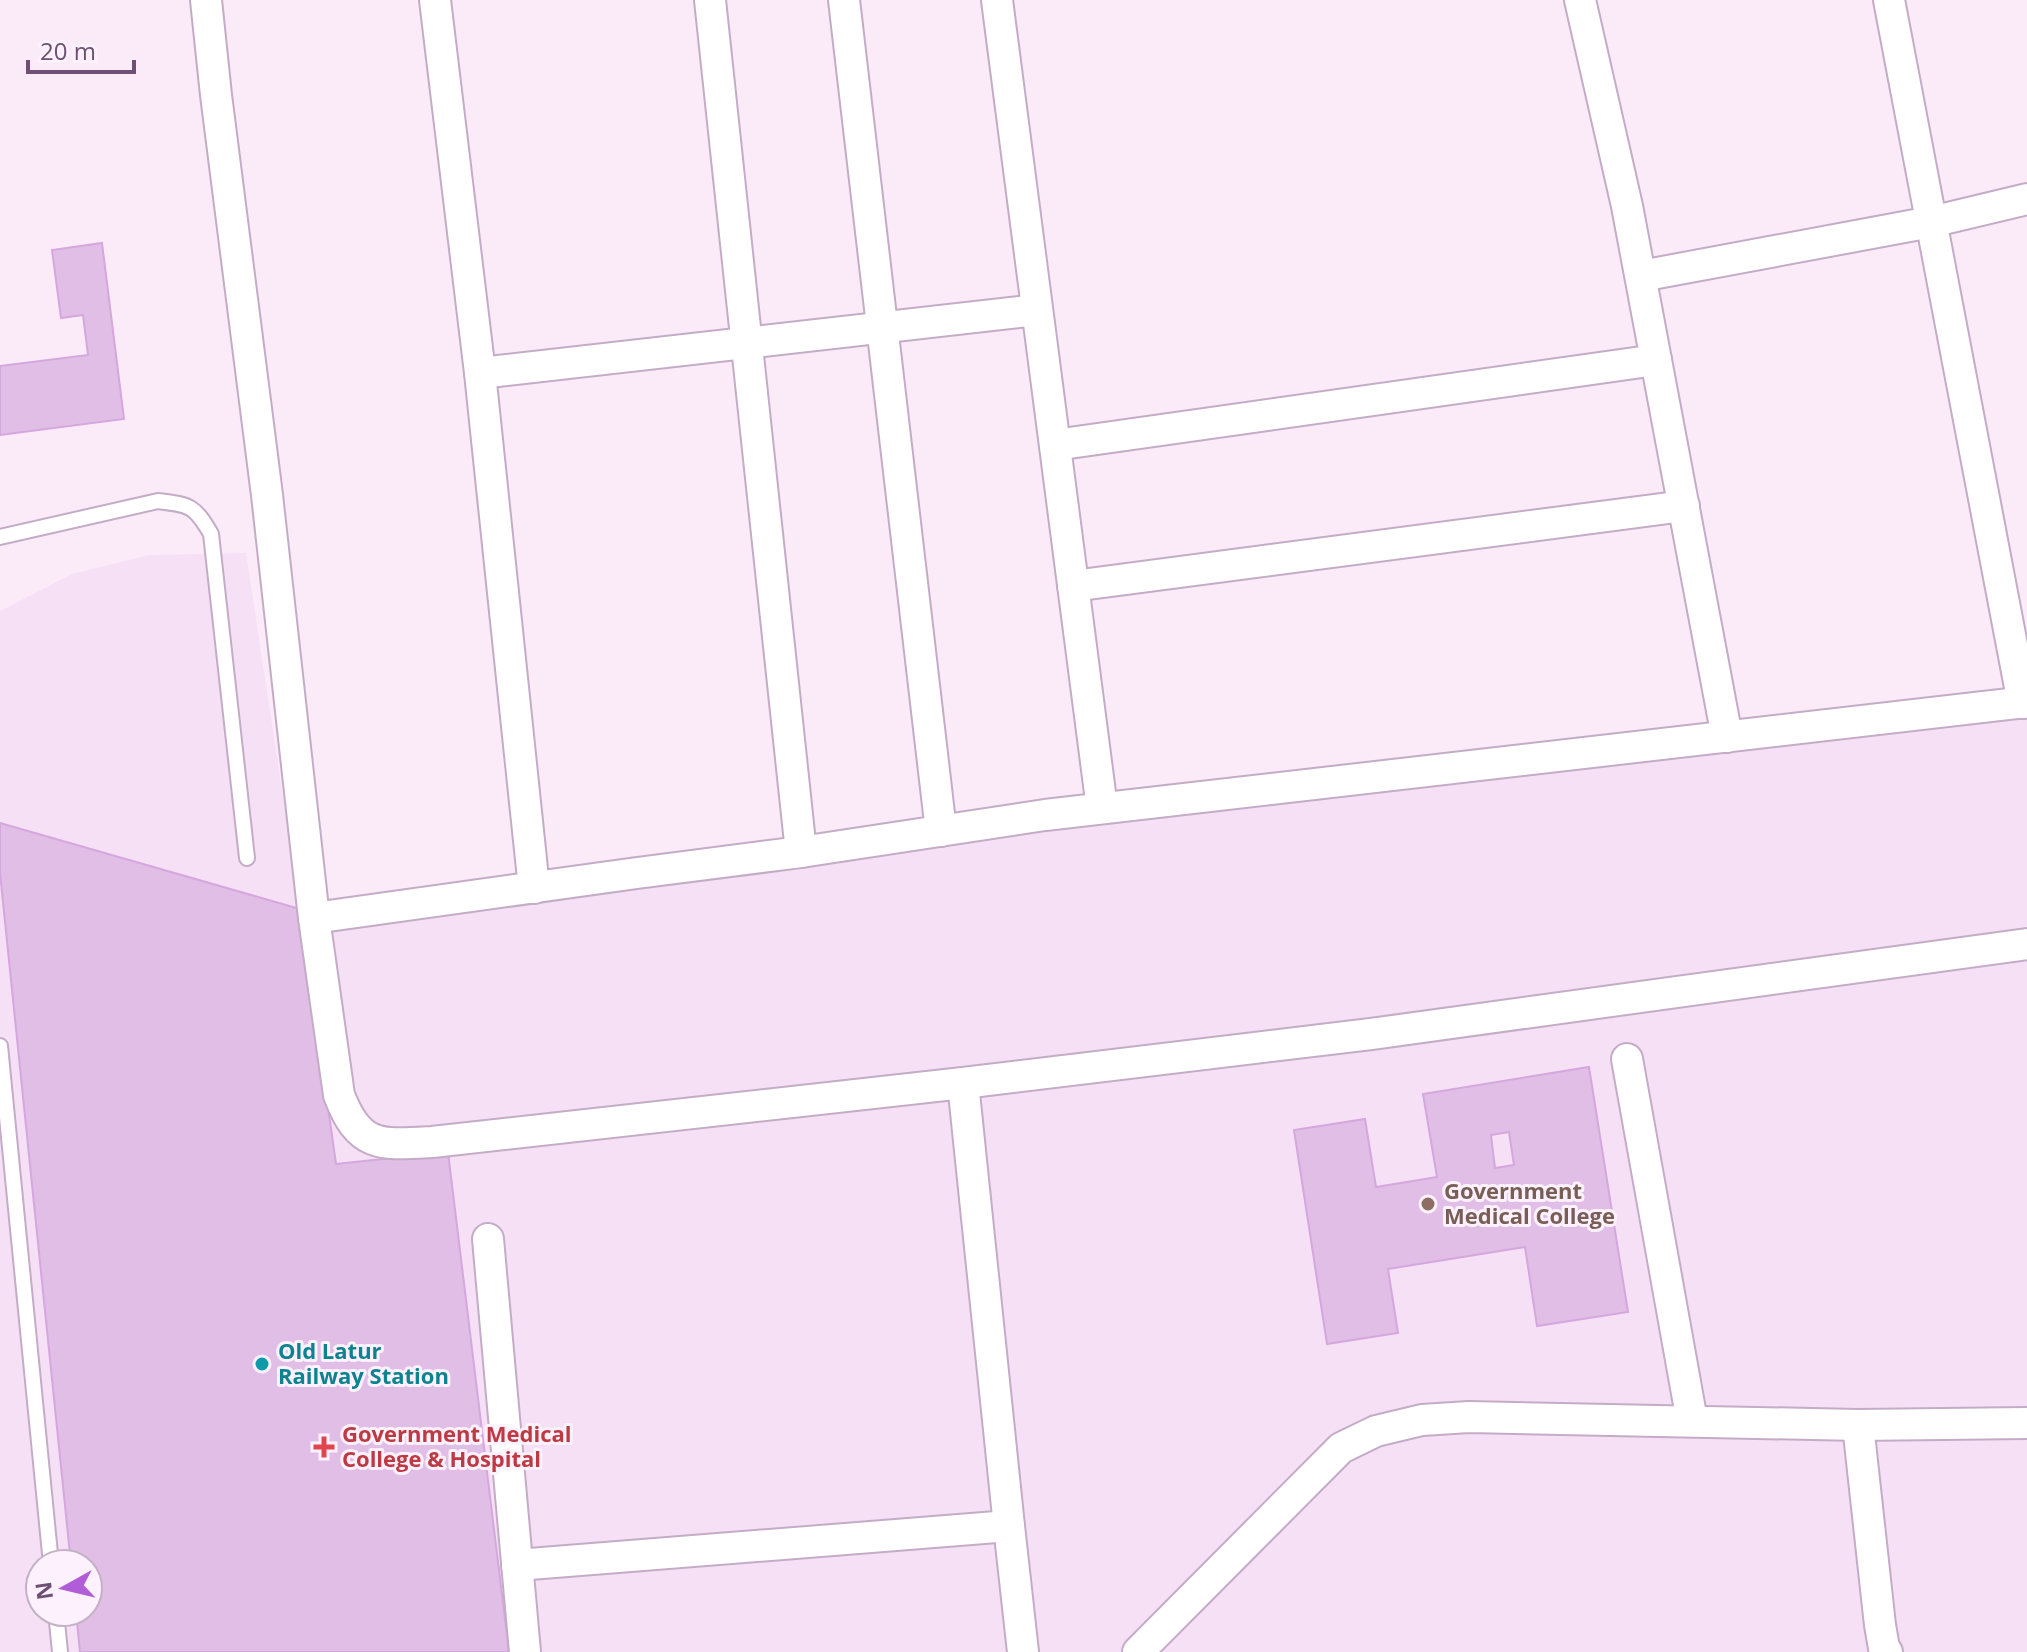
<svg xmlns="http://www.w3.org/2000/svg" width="2027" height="1652" font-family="'Open Sans',sans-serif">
	<rect width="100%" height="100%" fill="#fbebf9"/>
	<path fill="#f6e0f6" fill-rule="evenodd" d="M246 553 300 908 2027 697V1652H0V611L72 574 149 555ZM40 1564H88V1612H40Z"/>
	<g fill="#e0bee6" stroke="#d5a7de" stroke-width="2" fill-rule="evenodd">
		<path d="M102 243 124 419 0 435V366L88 355 83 315 61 318 52 250Z"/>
		<path d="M0 823 300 909 336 1164 448 1152 509 1652H80L76 1612H88V1564H71L0 873Z"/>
		<path d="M1589 1067 1628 1312 1537 1326 1525 1247 1388 1269 1398 1333 1327 1344 1294 1130 1365 1119 1376 1187 1437 1177 1423 1094ZM1509 1132 1514 1165 1495 1168 1491 1135Z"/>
	</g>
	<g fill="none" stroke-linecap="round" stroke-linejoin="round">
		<g stroke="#c4acc7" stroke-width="18">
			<g id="lane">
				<path d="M0 537 158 501C190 505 194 505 211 534L247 858"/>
				<path d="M0 1046 51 1564"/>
				<path d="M56 1612 60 1652"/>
			</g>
		</g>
		<g stroke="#c4acc7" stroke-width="34">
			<g id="street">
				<path d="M206 0 216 95 267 495 314 918 339 1095C359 1148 380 1145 432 1142L963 1083 1371 1034 2027 944"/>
				<path d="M435 0 480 373 534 888"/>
				<path d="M710 0 801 852"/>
				<path d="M844 0 941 831"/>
				<path d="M997 0 1102 808"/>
				<path d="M1580 0 1627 206 1727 737"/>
				<path d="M1889 0 2023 703"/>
				<path d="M1641 276 1931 222 2027 199"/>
				<path d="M480 373 1037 310"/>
				<path d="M1055 445 1656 360"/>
				<path d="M1073 586 1684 506"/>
				<path d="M314 918 637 873 801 852 1045 815 2027 702"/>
				<path d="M1627 1059 1692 1421"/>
				<path d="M488 1239 525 1652"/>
				<path d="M1858 1425 1880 1625 1884 1648 1887 1652"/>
				<path d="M1009 1526 1023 1652"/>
				<path d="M517 1565 1009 1526 963 1083"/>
				<path d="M1138 1652 1341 1448 1376 1431 1422 1420 1469 1417 1858 1425 2027 1423"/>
			</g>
		</g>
		<use href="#lane" stroke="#fff" stroke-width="14"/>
		<use href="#street" stroke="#fff" stroke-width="30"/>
	</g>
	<circle fill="#8d6e63" stroke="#fdf1fd" stroke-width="3" cx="1428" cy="1204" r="8"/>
	<circle fill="#0f9aa8" stroke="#fdf1fd" stroke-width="3" cx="262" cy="1364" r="8"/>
	<path fill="#e0444e" stroke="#fdf1fd" stroke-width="3" d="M320 1435h8v8h8v8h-8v8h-8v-8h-8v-8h8z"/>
	<g text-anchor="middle" stroke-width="6" stroke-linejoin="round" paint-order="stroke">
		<g font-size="22" font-weight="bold" fill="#785e54" stroke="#fdf1fd" text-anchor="start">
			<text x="1444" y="1199">Government<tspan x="1444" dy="25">Medical College</tspan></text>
		</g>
		<g font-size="22" font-weight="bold" fill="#0d838f" stroke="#fdf1fd" text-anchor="start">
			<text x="278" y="1359">Old Latur<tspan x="278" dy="25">Railway Station</tspan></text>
		</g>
		<g font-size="22" font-weight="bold" fill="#be3a42" stroke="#fdf1fd" text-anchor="start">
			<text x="342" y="1442">Government Medical<tspan x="342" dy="25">College &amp; Hospital</tspan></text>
		</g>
	</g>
	<g transform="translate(64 1588) rotate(262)"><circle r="38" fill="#fdf1fd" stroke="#c3b1c6" stroke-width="2"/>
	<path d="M0-6L14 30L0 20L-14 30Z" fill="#b05dd7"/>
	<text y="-12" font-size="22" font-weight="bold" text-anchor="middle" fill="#6d5073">N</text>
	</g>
	<path d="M28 60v12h106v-12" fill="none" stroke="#6d5073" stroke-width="4"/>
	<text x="40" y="60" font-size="24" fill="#6d5073" stroke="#fdf1fd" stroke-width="6" paint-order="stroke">20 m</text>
</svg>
